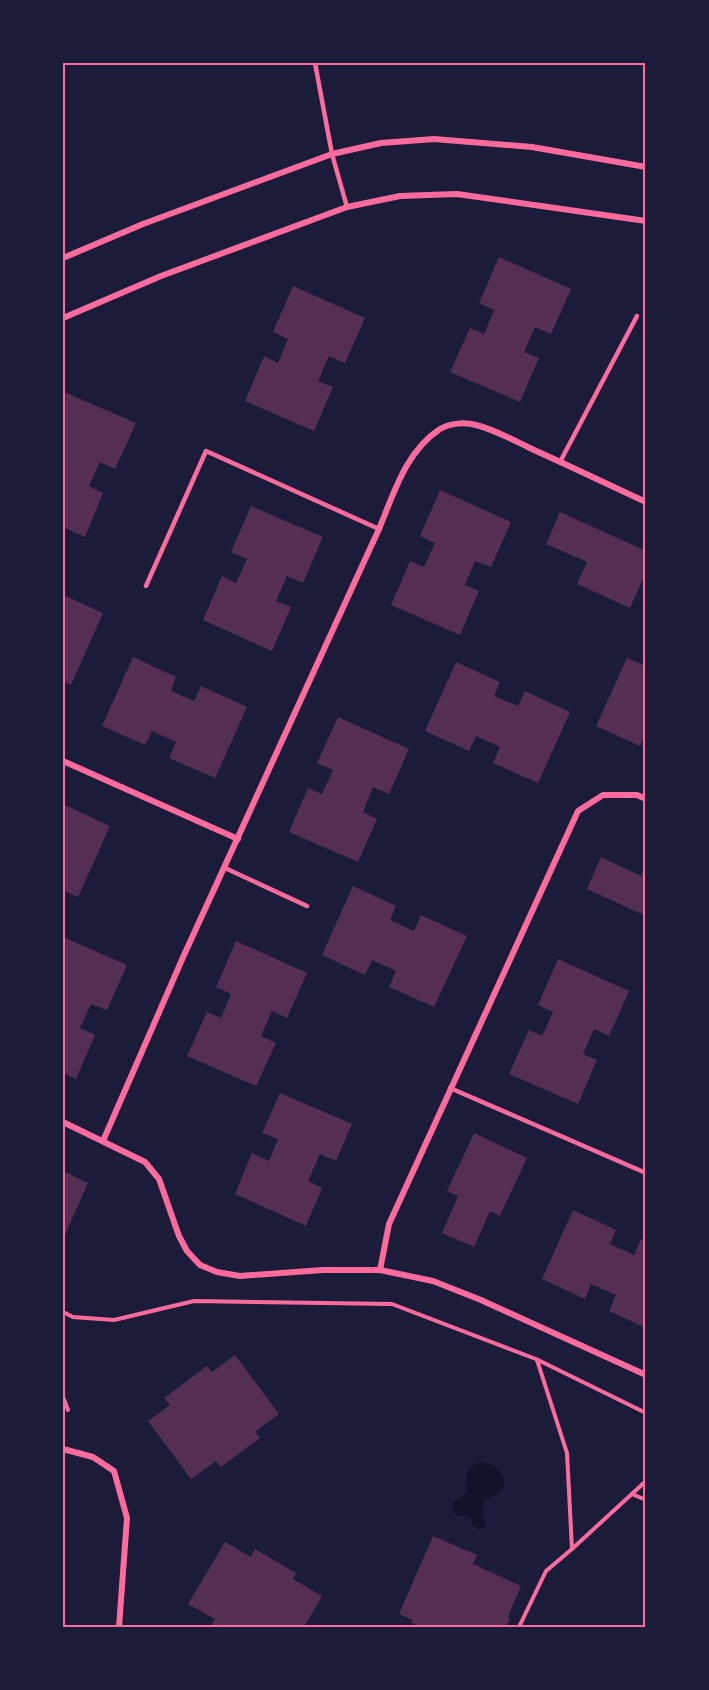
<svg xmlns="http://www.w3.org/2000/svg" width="709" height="1690" font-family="'Space Grotesk',sans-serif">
	<rect width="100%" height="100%" fill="#1b1b3a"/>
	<path fill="#12122b" d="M480 1462C497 1464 500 1469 505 1484L501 1492 484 1501 482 1510 486 1525 479 1529 473 1525 472 1519 466 1515 457 1516 452 1509 454 1501C471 1495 467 1490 466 1474L472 1466Z"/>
	<g fill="#542f53">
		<path d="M499 257 571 289 551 334 535 327 524 352 539 358 520 402 450 372 470 328 484 334 494 310 479 303Z"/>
		<path d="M293 286 365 318 345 363 329 356 318 381 333 387 314 431 245 401 264 356 278 363 288 339 273 332Z"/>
		<path d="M64 392 136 423 115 469 100 462 89 486 103 493 85 537 63 527Z"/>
		<path d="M440 490 511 522 491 567 475 561 465 585 479 591 460 635 391 605 410 561 424 567 435 543 420 536Z"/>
		<path d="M251 506 323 537 303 583 287 576 276 601 291 607 272 651 203 620 222 576 236 583 247 559 231 552Z"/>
		<path d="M560 512 646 551V572L630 608 577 584 587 562 546 544Z"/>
		<path d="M63 595 103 613 71 685 63 681Z"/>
		<path d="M133 657 176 677 171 691 194 701 201 686 247 707 215 778 169 758 176 742 152 731 145 745 102 726Z"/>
		<path d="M627 658 646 666V732L640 746 596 726Z"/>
		<path d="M456 662 500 682 494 696 518 706 525 691 570 712 538 783 493 763 500 747 476 736 469 751 425 731Z"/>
		<path d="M338 717 409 749 389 794 373 787 363 812 377 819 358 862 289 832 308 788 322 794 333 770 317 763Z"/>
		<path d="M65 805 110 826 78 897 63 890V809Z"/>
		<path d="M601 857 641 876 646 865V916L587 889Z"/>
		<path d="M353 886 396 906 390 920 414 931 421 915 467 936 434 1007 389 987 396 971 372 960 365 975 322 955Z"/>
		<path d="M63 937 127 965 107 1010 91 1004 80 1028 95 1035 76 1079 63 1073Z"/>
		<path d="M236 941 307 973 287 1018 272 1011 261 1036 276 1043 256 1086 187 1056 207 1012 221 1018 231 994 216 987Z"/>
		<path d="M558 959 629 991 609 1036 594 1029 583 1054 597 1060 578 1104 509 1074 529 1030 542 1036 553 1012 538 1005Z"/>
		<path d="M280 1093 352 1124 336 1161 320 1154 308 1181 322 1188 306 1226 235 1194 252 1153 269 1161 278 1139 262 1133Z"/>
		<path d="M474 1133 527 1158 500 1216 490 1211 474 1247 442 1233 458 1196 447 1191Z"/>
		<path d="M63 1171 88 1183 63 1239Z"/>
		<path d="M573 1210 616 1230 610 1244 634 1255 641 1239 646 1242V1328L609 1311 616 1295 591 1284 585 1299 542 1279Z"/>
		<path d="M235 1355 279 1414 255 1432 260 1438 221 1467 216 1461 191 1479 148 1421 170 1405 164 1398 207 1366 212 1372Z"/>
		<path d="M433 1536 477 1555 473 1564 521 1586 508 1617 510 1618 506 1627H413L415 1624 411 1623 413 1620 399 1614Z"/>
		<path d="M225 1542 251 1557 255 1549 296 1573 293 1579 322 1596 304 1627H210L215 1619 188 1604Z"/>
	</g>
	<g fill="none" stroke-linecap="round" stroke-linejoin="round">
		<g stroke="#ff6b9d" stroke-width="4">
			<path d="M63 1312 73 1317 114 1320 194 1301 392 1304 536 1359 646 1413"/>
			<path d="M63 1397 68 1410"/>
			<path d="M632 1494 646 1500"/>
			<path d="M572 1549 646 1481"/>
			<path d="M519 1627 546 1571 572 1549 567 1453 537 1360"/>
		</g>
		<g stroke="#ff6b9d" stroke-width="4.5">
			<path d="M315 63 332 154 347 207"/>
			<path d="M560 462 637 316"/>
			<path d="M146 586 206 451 379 529"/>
			<path d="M225 868 307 906"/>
			<path d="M450 1088 646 1173"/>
		</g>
		<g stroke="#ff6b9d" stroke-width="6">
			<path d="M63 258 143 224 332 154 381 143 434 139 532 147 646 167"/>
			<path d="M63 318 161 276 347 207 400 196 457 194 646 221"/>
			<path d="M63 761 238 839"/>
			<path d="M63 1122 145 1162 159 1179 179 1236 187 1251 200 1265 217 1272 240 1276 323 1270H380L433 1281 481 1300 646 1375"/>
			<path d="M103 1141 184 955 379 529C394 493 406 451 440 429 450 423 465 422 476 425 496 430 515 441 534 450 572 467 609 485 646 502"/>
			<path d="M380 1270 389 1224 578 811 603 795H637L646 799"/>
			<path d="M63 1449 93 1457 114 1471 127 1518 119 1627"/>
		</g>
	</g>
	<rect width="709" height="1690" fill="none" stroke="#1b1b3a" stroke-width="129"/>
	<rect x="64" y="64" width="580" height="1562" fill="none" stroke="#ff6b9d" stroke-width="2"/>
</svg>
